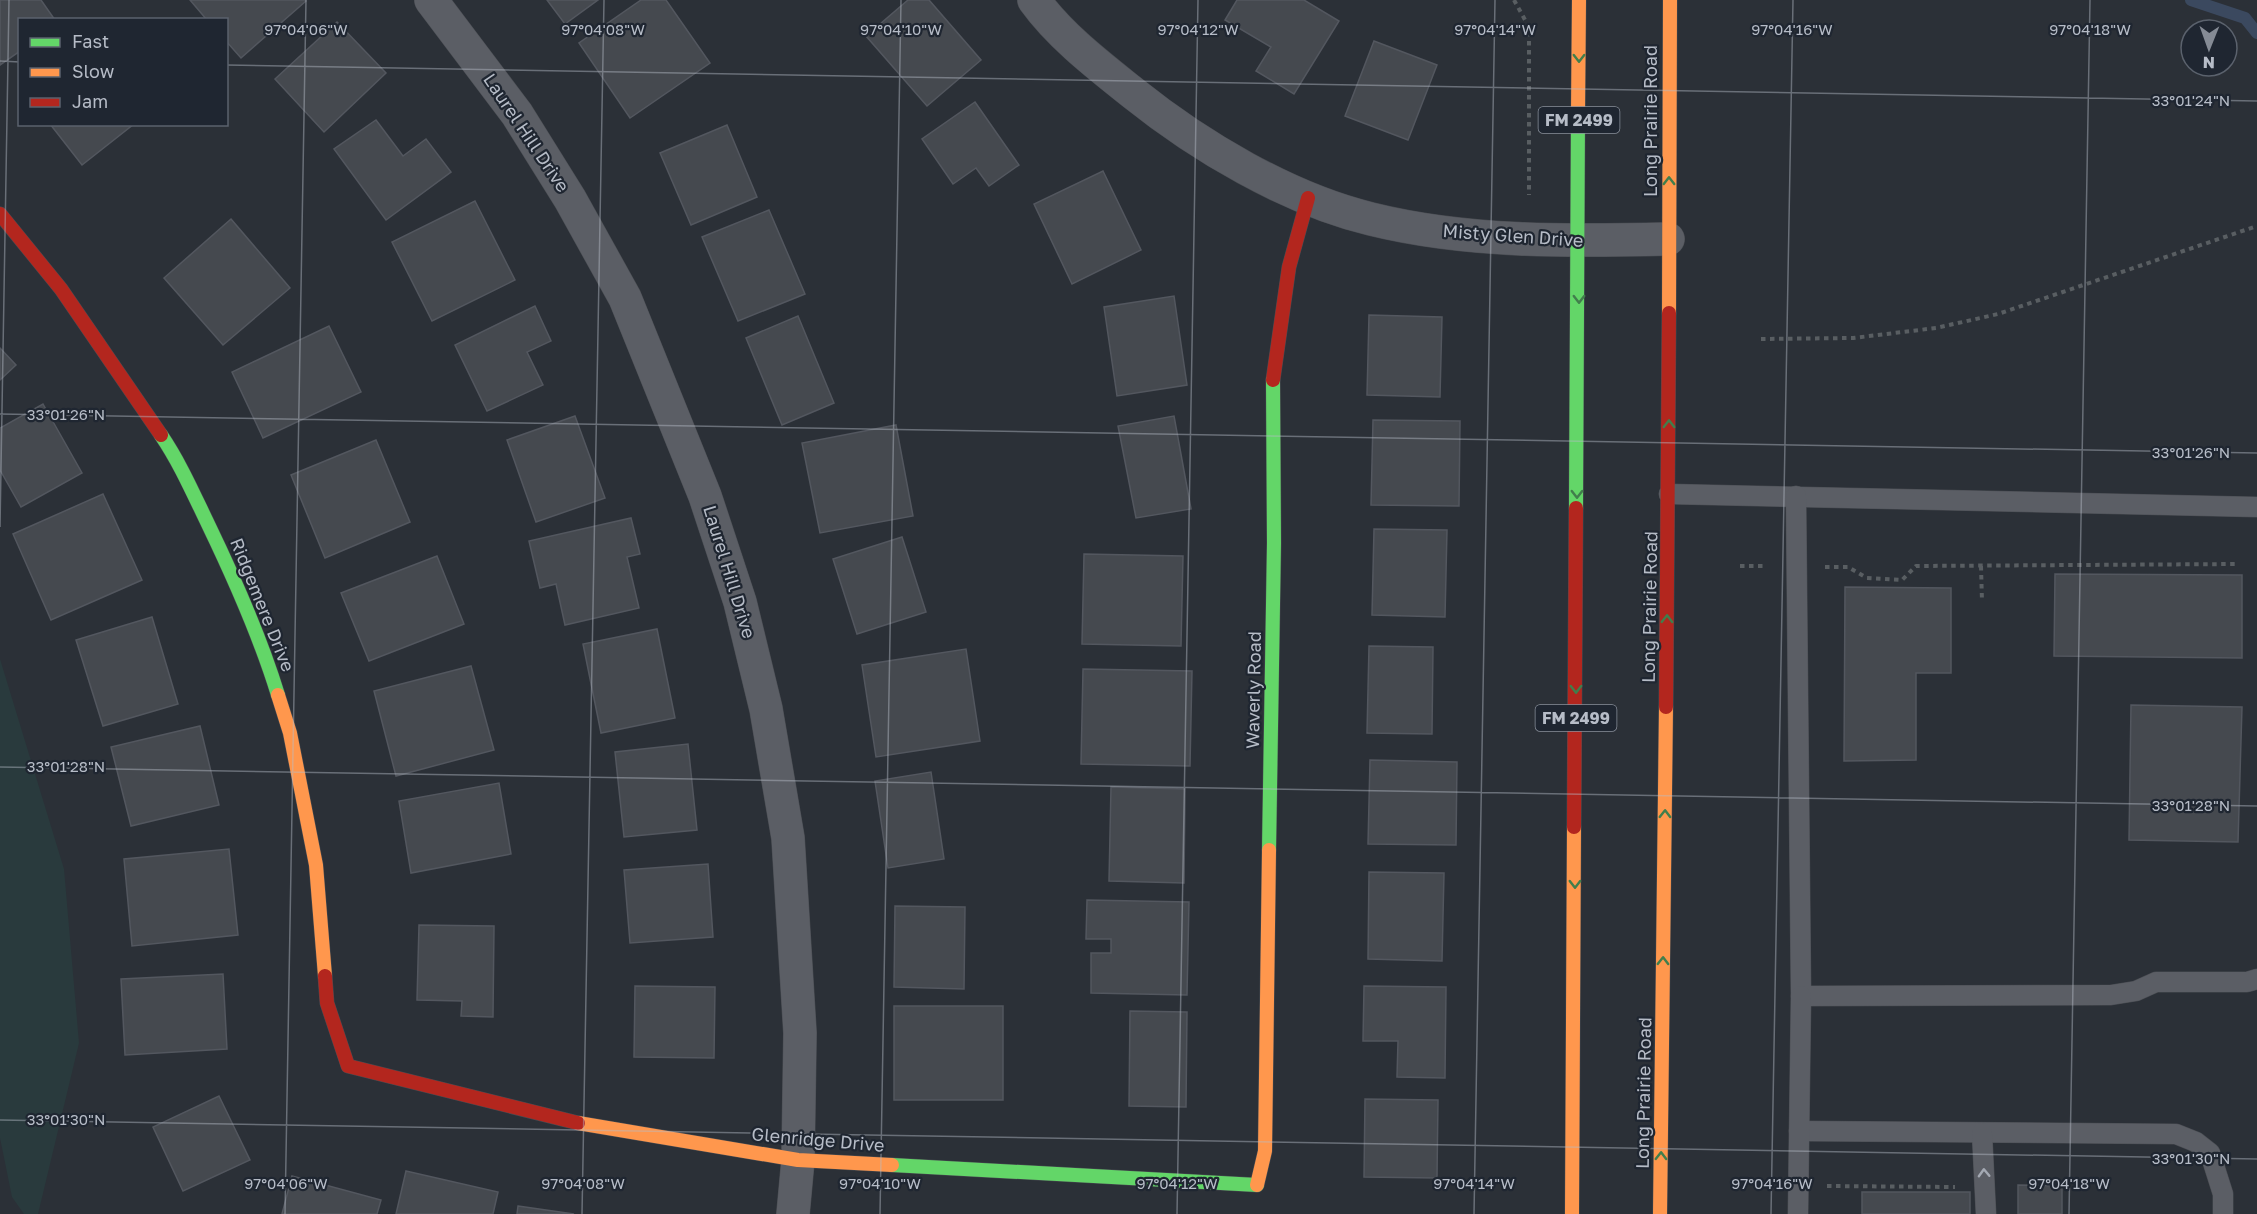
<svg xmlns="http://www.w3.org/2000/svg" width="2257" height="1214" font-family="'Golos Text',sans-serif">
	<rect width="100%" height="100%" fill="#2b3037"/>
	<path fill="#293a3d" d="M0 659 64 869 79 1043 38 1214H24L12 1197 0 1138Z"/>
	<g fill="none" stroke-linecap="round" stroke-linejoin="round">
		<path stroke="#3b495f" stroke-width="12" d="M2191 0 2245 18 2257 33"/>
	</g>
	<g fill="#45494f" stroke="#53575f" stroke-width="1.5">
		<path d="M0 0H41L55 20H20V51L0 65Z"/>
		<path d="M190 0H305L306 1 241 58 226 41V20H207Z"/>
		<path d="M547 0H598L565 24Z"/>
		<path d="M641 0H666L710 63 630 118 579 43Z"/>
		<path d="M908 0H929L981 60 927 106 866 36Z"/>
		<path d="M1237 0H1304L1339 21 1294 94 1256 71 1271 47 1225 20Z"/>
		<path d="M337 22 386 73 324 132 275 79Z"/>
		<path d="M1374 41 1437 65 1408 140 1345 116Z"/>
		<path d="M975 102 1019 165 989 186 976 168 953 184 922 139Z"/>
		<path d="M376 120 403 156 426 139 451 172 386 220 334 149Z"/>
		<path d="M50 124H134L82 165Z"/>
		<path d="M727 125 757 197 691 225 660 153Z"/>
		<path d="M1103 171 1141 250 1072 284 1034 204Z"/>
		<path d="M475 201 515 280 432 321 392 242Z"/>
		<path d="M769 210 805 294 738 321 702 237Z"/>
		<path d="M231 219 290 288 223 345 164 278Z"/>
		<path d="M1174 296 1187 385 1117 396 1104 307Z"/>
		<path d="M535 306 551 341 527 352 543 385 487 411 455 345Z"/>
		<path d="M1369 315 1442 317 1440 397 1367 395Z"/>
		<path d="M798 316 834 403 782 425 746 338Z"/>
		<path d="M329 326 361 392 263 438 232 372Z"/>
		<path d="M0 348 16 365 0 380Z"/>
		<path d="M43 404 82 473 21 507 0 470V428Z"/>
		<path d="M575 416 605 498 536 522 507 440Z"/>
		<path d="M1174 416 1191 509 1136 518 1118 426Z"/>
		<path d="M1373 420 1460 421 1459 506 1371 505Z"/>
		<path d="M896 425 913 516 820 533 802 443Z"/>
		<path d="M376 440 410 522 325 558 291 475Z"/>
		<path d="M103 494 142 580 51 620 13 534Z"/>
		<path d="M631 518 640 554 627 557 639 608 565 625 556 584 540 588 529 541Z"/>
		<path d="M1374 529 1447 530 1445 617 1372 615Z"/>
		<path d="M902 537 926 612 857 634 833 559Z"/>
		<path d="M1084 554 1183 556 1181 646 1082 644Z"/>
		<path d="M437 556 464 624 369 661 341 593Z"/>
		<path d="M2055 574 2242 575V658L2054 656Z"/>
		<path d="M1845 587 1951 588V673H1916V760L1844 761Z"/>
		<path d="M152 617 178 704 103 726 76 640Z"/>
		<path d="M657 629 675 718 601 733 583 644Z"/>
		<path d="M1369 646 1433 647 1432 734 1367 733Z"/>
		<path d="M966 649 980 741 876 757 862 665Z"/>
		<path d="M471 666 494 750 396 776 374 691Z"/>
		<path d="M1083 669 1192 671 1190 766 1081 764Z"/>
		<path d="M2131 705 2242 707 2238 842 2129 840Z"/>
		<path d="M200 726 219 805 131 826 111 747Z"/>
		<path d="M688 744 697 830 624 837 615 752Z"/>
		<path d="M1370 760 1457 762 1456 845 1368 844Z"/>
		<path d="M931 772 944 859 888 868 875 781Z"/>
		<path d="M499 783 511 854 411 873 399 801Z"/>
		<path d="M1111 787 1185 789 1184 883 1109 881Z"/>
		<path d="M229 849 238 935 132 946 124 859Z"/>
		<path d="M708 864 713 937 630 943 624 870Z"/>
		<path d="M1369 872 1444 873 1442 961 1368 959Z"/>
		<path d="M1087 900 1189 902 1187 995 1091 993V953H1111V939H1086Z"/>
		<path d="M895 906 965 907 964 989 894 987Z"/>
		<path d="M419 925 494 926 493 1017 461 1016 462 1001 417 1000Z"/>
		<path d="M223 974 227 1049 125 1055 121 979Z"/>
		<path d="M635 986 715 987 714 1058 634 1057Z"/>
		<path d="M1364 986 1446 987 1445 1078 1397 1077 1398 1041H1363Z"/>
		<rect x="894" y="1006" width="109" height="94"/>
		<path d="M1130 1011 1187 1012 1186 1107 1129 1106Z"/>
		<path d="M219 1096 250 1160 183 1191 153 1127Z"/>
		<path d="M1365 1099 1438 1100 1437 1178 1364 1177Z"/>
		<path d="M406 1171 498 1192 493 1214H396Z"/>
		<path d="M292 1176 381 1200 377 1214H282Z"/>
		<path d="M2018 1185 2062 1186V1214H2018Z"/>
		<rect x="1862" y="1192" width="108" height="22"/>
		<path d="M518 1206 574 1214H517Z"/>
	</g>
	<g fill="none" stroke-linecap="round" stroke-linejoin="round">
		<g stroke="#494c52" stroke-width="21">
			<g id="lane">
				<path d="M1669 494 2257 507"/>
				<path d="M1796 496 1801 996 2111 995 2136 991 2156 982H2247L2257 979"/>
				<path d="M1799 1131 2176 1134 2196 1142 2210 1153 2223 1194V1214"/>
				<path d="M1982 1133 1986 1214"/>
				<path d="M1798 1214 1801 996"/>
			</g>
		</g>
		<g stroke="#494c52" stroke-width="34">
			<g id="street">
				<path d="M431 0 517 114 570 199 625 298 705 496 740 602 766 709 788 838 800 1033 798 1160 793 1214"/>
				<path d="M1034 0C1060 36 1098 65 1133 93 1199 146 1288 199 1371 219 1468 243 1569 241 1668 239"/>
			</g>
		</g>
		<g stroke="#494c52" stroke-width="15">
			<g id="fast">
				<path d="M161 435C180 463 193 493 208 524 235 580 260 636 278 695"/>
				<path d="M1576 508 1578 113"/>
				<path d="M1269 850 1274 543 1273 380"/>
				<path d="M892 1165 1257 1185"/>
			</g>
		</g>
		<g stroke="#494c52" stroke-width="15">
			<g id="slow">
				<path d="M1578 113 1579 0"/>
				<path d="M1669 313 1670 0"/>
				<path d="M278 695 290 733 316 865 325 976"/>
				<path d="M578 1123 798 1160 892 1165"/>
				<path d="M1257 1185 1265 1151 1269 850"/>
				<path d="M1572 1214 1574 827"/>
				<path d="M1660 1214 1666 707"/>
			</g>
		</g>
		<g stroke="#494c52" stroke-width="15">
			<g id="jam">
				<path d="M0 214 61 289 161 435"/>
				<path d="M1273 380 1289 267 1308 198"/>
				<path d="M1666 707 1669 313"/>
				<path d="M1574 827 1576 508"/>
				<path d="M325 976 327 1003 348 1066 578 1123"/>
			</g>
		</g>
		<g stroke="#595e62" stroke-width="4" stroke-dasharray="4.5 4.5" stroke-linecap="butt">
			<path d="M1514 0 1529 27V195"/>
			<path d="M1761 339 1853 338 1936 328 1998 314 2257 226"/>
			<path d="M1740 566H1767"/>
			<path d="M1981 566 1982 602"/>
			<path d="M1825 567H1848L1867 578 1902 580 1916 566 2238 564"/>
			<path d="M1827 1186 1955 1187"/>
		</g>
		<use href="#lane" stroke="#5b5e65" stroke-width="20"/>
		<use href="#street" stroke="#5b5e65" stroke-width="33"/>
		<use href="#fast" stroke="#63d668" stroke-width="14"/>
		<use href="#slow" stroke="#ff974d" stroke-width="14"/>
		<use href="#jam" stroke="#b3261e" stroke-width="14"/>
	</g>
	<defs><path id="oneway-chevron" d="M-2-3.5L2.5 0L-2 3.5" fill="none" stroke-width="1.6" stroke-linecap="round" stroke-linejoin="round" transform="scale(1.5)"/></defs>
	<g stroke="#417e4c">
		<use href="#oneway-chevron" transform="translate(1579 58) rotate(90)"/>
		<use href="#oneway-chevron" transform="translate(1669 181) rotate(-90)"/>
		<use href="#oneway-chevron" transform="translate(1579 299) rotate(90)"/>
		<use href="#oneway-chevron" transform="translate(1669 424) rotate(-90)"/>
		<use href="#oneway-chevron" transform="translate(1577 494) rotate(90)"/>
		<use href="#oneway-chevron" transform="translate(1667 619) rotate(-89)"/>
		<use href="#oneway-chevron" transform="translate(1576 689) rotate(90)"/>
		<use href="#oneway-chevron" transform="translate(1665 814) rotate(-89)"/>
		<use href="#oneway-chevron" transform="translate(1575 884) rotate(90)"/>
		<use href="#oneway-chevron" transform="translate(1663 961) rotate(-89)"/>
		<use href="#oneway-chevron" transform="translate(1661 1156) rotate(-89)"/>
	</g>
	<use stroke="#a4a9b3" href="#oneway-chevron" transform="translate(1984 1173) rotate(-92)"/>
	<path fill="none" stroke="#b6bcc7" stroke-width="1.5" stroke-opacity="0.45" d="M0 61 20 62M226 65 2257 101M0 414 2257 453M0 527 9 0M0 767 2257 806M0 1120 2257 1159M285 1214 306 0M582 1214 604 0M880 1214 901 0M1177 1214 1198 0M1474 1214 1495 0M1771 1214 1793 0M2069 1214 2090 0"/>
	<g text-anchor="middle" stroke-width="4.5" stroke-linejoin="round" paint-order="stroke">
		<g fill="#1f2631" stroke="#898f9a" stroke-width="1.5">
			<rect x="1538.5" y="107" width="81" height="26" rx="4.5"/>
			<rect x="1535.5" y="705" width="81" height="26" rx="4.5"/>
		</g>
		<g font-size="16" font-weight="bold" fill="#b6bcc7">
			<text x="1579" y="126">FM 2499</text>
			<text x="1576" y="724">FM 2499</text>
		</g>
		<g font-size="18" fill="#b6bcc7" stroke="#1f2631">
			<text transform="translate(1651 121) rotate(-90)" y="6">Long Prairie Road</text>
			<text transform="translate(526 133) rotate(56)" y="6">Laurel Hill Drive</text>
			<text transform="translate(1513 236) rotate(4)" y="6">Misty Glen Drive</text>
			<text transform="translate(729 572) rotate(73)" y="6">Laurel Hill Drive</text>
			<text transform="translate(262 605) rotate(68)" y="6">Ridgemere Drive</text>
			<text transform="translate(1650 607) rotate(-89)" y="6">Long Prairie Road</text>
			<text transform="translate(1254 690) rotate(-89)" y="6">Waverly Road</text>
			<text transform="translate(1644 1093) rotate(-89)" y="6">Long Prairie Road</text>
			<text transform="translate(818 1140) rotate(5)" y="6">Glenridge Drive</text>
		</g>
	</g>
	<g font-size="15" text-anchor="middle" fill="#b6bcc7" stroke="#1f2631" stroke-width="4.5" stroke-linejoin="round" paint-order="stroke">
		<text x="306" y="35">97°04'06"W</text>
		<text x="603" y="35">97°04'08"W</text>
		<text x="901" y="35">97°04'10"W</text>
		<text x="1198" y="35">97°04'12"W</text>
		<text x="1495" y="35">97°04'14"W</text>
		<text x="1792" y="35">97°04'16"W</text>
		<text x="2090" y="35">97°04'18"W</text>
		<text x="2191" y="106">33°01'24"N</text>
		<text x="66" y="420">33°01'26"N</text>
		<text x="2191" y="458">33°01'26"N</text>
		<text x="66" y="772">33°01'28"N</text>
		<text x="2191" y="811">33°01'28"N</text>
		<text x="66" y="1125">33°01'30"N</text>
		<text x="2191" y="1164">33°01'30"N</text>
		<text x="286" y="1189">97°04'06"W</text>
		<text x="583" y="1189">97°04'08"W</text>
		<text x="880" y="1189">97°04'10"W</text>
		<text x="1177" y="1189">97°04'12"W</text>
		<text x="1474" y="1189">97°04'14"W</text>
		<text x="1772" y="1189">97°04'16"W</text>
		<text x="2069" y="1189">97°04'18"W</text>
	</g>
	<rect x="18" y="18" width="210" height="108" fill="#1f2631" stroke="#5b626d" stroke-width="1.5"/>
	<rect x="30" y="38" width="30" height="9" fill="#63d668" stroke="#5b626d" stroke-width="1.5"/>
	<text x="72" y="48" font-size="18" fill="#b6bcc7">Fast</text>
	<rect x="30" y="68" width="30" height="9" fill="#ff974d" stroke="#5b626d" stroke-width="1.5"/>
	<text x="72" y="78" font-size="18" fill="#b6bcc7">Slow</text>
	<rect x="30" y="98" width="30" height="9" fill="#b3261e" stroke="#5b626d" stroke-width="1.5"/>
	<text x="72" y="108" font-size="18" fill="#b6bcc7">Jam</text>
	<g transform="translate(2209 48) rotate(181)"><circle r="28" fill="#1f2631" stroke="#5b626d" stroke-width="1.5"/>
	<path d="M0-4.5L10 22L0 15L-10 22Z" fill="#858b95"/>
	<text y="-9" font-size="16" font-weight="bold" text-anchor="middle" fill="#b6bcc7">N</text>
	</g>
</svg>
